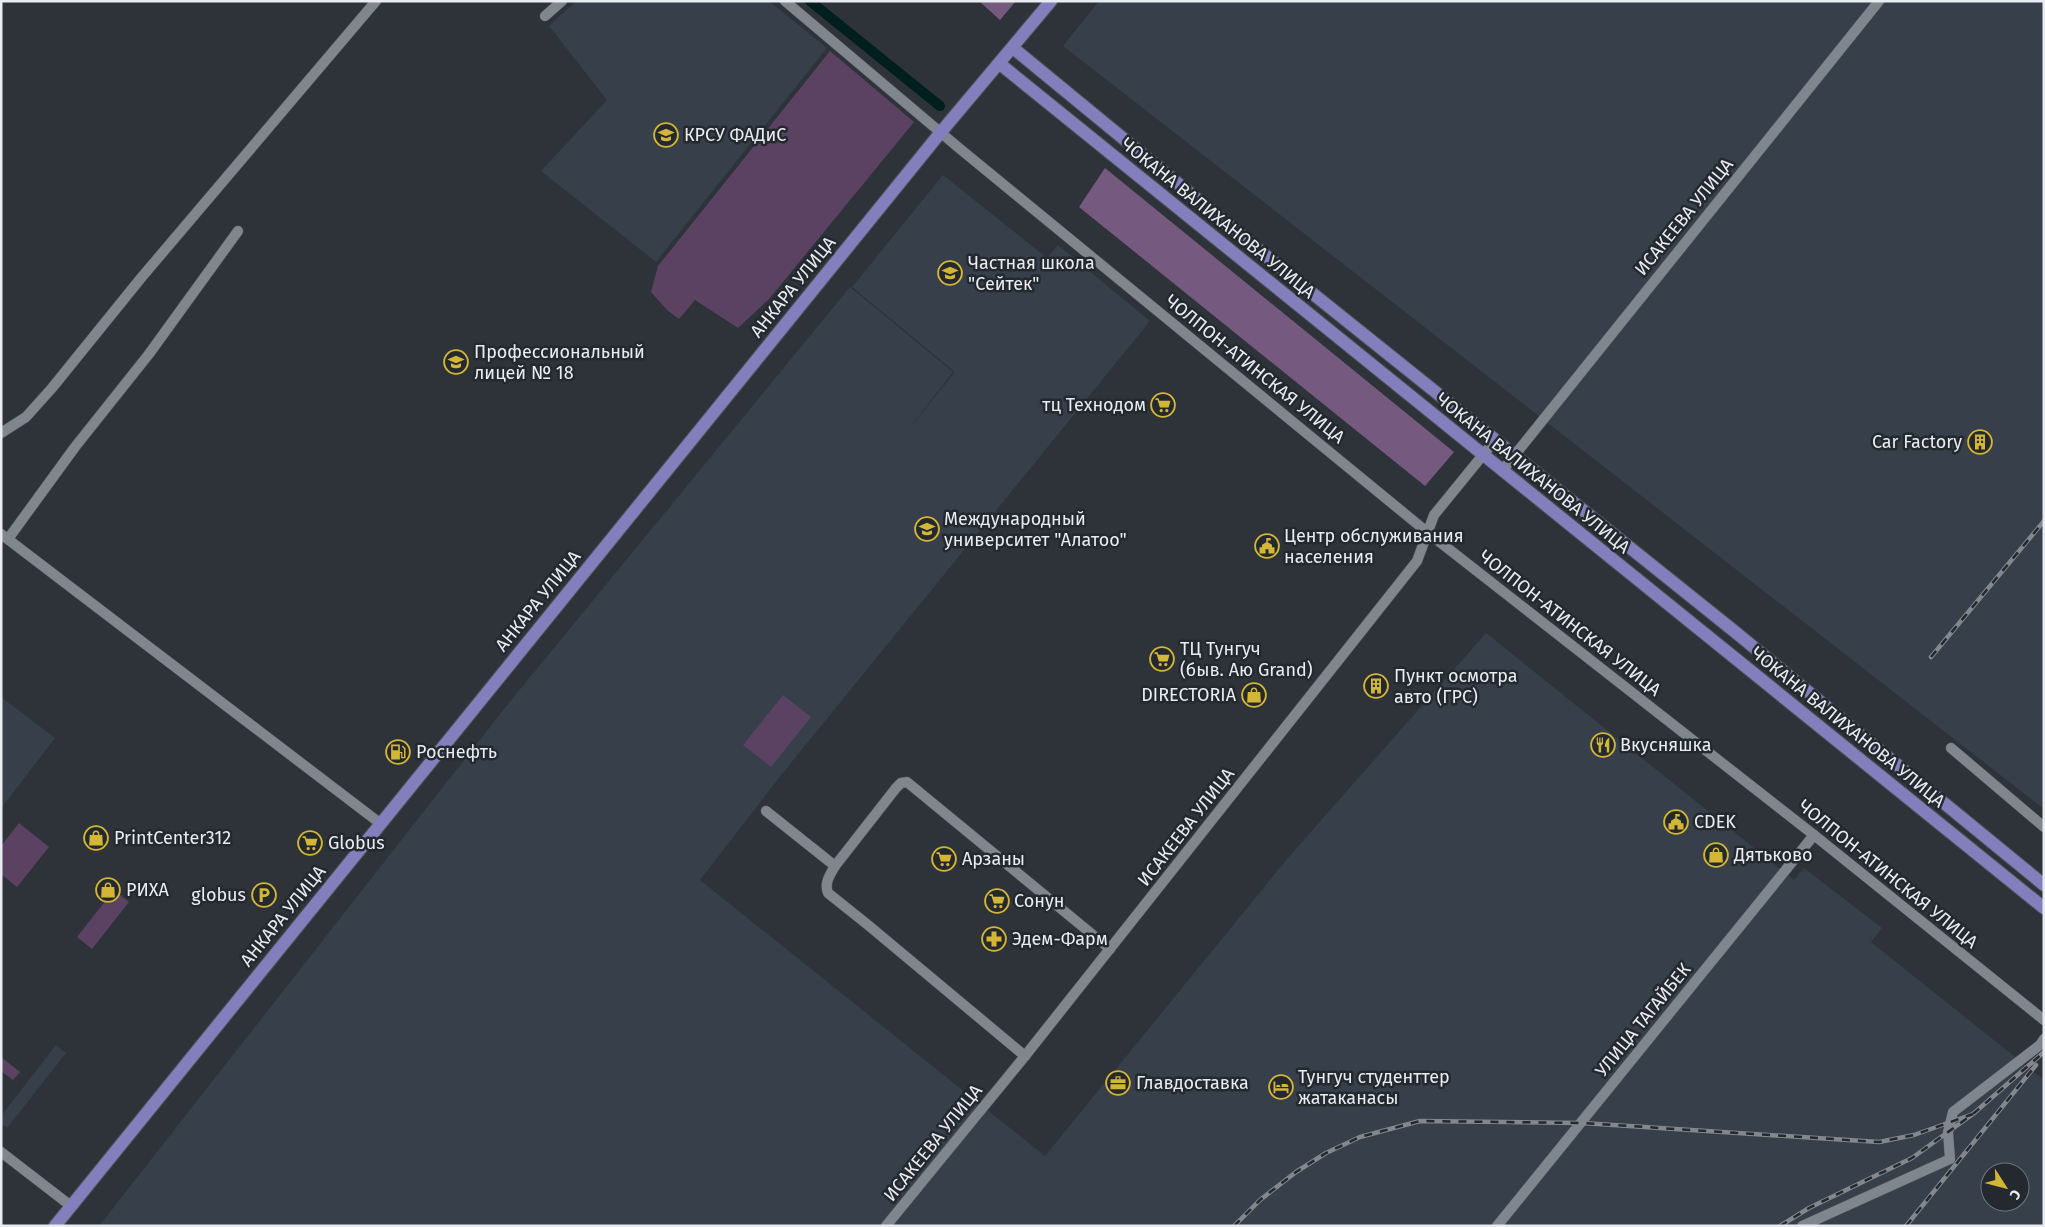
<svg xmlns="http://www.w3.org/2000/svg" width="2045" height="1227" font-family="'Fira Sans',sans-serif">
	<rect width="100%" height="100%" fill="#2e333a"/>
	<g fill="#363f4a" fill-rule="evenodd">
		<path d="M576 1H769L827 48 656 262 541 171 607 100 549 26Z"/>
		<path d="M1099 1H2044V809L1063 46Z"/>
		<path d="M943 175 1047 258 1058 245 1150 321 778 779 700 880 1045 1156 1287 859 1486 633 1794 880 1804 868 1882 928 1871 942 2044 1080V1226H99L504 709 850 287 953 372 904 435 955 372 852 287ZM1990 1172H2020V1202H1990Z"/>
		<path d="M1 697 55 738 2 807H1Z"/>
		<path d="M56 1045 66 1053 7 1128 1 1124V1116Z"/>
	</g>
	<g fill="#5b4263">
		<path d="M830 51 914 122 769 299 738 328 695 300 679 319 667 310 651 292 658 266Z"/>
		<path d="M783 695 811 717 771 767 743 745Z"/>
		<path d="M19 823 49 847 17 887 1 874V846Z"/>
		<path d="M114 890 129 902 92 949 77 937Z"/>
		<path d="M1 1057 20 1072 13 1080 1 1071Z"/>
	</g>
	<g fill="#76597f">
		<path d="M979 1H1016L1000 20Z"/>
		<path d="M1105 168 1454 452 1425 486 1079 207Z"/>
	</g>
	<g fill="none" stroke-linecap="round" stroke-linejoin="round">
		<path stroke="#001f1e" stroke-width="10" d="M810 1 940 106"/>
		<g stroke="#4d5157" stroke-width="11">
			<g id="minor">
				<path d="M785 1 959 148 1427 532 1814 835 2044 1020"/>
				<path d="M545 16 562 1"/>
				<path d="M1 433 26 417 52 388 141 278 376 1"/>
				<path d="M1502 471 1879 1"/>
				<path d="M1 534 381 824"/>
				<path d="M8 539 75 447 149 354 238 231"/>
				<path d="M1951 748 2044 827"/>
				<path d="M766 811 835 866"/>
				<path d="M1025 1056 868 925 828 893C824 883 830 875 835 866L896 788 901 783 907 782 1110 949"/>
				<path d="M1 1152 71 1206"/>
				<path d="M886 1226 1025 1056 1417 561 1434 515 1496 439"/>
				<path d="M1497 1226 1814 835"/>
				<path d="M1802 1226 1950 1159 1948 1132 1953 1112 2040 1045 2044 1039"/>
			</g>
		</g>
		<g stroke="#4d5157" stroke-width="14">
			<g id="major">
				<path d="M1013 48 1287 273 1734 631 2044 885"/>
				<path d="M1000 64 2044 908"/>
				<path d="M55 1226 941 132 1051 1"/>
			</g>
		</g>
		<use href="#minor" stroke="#80868e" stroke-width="10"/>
		<use href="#major" stroke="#837fbd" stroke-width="12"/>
		<g stroke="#84888e" stroke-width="4.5">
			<g id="rail">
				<path d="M1931 657 2044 521"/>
				<path d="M1234 1226 1260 1200 1296 1172 1326 1153 1360 1137 1420 1121 1582 1123 1879 1142 1914 1135 1973 1114"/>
				<path d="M1780 1226 1809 1208 1912 1158 1973 1114 2044 1052"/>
				<path d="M1906 1226 2036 1065"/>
			</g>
		</g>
		<use href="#rail" stroke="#24292f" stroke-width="2.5" stroke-dasharray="8" stroke-linecap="butt"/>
	</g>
	<defs>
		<g id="university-ring" transform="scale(1.25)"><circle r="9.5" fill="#24292f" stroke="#d3b635" stroke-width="1.5"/><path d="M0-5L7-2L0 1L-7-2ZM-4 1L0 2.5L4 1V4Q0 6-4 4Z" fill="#d3b635"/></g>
		<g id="school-ring" transform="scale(1.25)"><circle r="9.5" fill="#24292f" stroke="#d3b635" stroke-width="1.5"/><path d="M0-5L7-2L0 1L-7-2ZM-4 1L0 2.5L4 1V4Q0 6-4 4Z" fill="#d3b635"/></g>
		<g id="supermarket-ring" transform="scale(1.25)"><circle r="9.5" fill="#24292f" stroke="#d3b635" stroke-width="1.5"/><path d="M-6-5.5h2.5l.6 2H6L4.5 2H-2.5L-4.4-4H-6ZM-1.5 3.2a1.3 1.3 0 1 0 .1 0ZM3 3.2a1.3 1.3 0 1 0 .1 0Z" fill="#d3b635"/></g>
		<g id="building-ring" transform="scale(1.25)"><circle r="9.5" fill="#24292f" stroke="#d3b635" stroke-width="1.5"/><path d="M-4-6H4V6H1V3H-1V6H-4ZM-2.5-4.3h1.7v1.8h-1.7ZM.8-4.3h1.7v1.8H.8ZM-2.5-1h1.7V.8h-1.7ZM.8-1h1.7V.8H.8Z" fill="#d3b635"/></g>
		<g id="civic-ring" transform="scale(1.25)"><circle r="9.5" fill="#24292f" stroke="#d3b635" stroke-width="1.5"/><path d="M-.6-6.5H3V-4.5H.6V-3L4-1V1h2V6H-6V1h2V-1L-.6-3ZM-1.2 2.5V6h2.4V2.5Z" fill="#d3b635"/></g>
		<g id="shop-ring" transform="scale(1.25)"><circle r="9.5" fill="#24292f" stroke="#d3b635" stroke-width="1.5"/><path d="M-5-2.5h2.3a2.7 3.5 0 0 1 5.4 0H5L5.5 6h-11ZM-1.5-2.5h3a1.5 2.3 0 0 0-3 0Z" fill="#d3b635"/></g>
		<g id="restaurant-ring" transform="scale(1.25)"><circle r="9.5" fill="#24292f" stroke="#d3b635" stroke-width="1.5"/><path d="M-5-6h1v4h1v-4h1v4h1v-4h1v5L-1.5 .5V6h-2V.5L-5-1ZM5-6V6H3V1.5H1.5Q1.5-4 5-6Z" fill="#d3b635"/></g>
		<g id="fuel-ring" transform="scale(1.25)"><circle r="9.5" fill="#24292f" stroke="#d3b635" stroke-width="1.5"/><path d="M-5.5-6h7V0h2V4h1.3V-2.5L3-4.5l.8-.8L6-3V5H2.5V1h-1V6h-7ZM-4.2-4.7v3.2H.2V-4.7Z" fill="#d3b635"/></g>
		<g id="parking-ring" transform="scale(1.25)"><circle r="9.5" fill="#24292f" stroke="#d3b635" stroke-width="1.5"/><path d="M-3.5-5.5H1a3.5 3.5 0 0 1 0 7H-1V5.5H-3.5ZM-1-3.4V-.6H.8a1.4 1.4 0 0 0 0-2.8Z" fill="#d3b635"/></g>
		<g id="pharmacy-ring" transform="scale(1.25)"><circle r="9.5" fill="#24292f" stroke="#d3b635" stroke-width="1.5"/><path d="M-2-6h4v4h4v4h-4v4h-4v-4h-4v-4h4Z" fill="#d3b635"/></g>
		<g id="office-ring" transform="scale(1.25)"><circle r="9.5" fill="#24292f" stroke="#d3b635" stroke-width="1.5"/><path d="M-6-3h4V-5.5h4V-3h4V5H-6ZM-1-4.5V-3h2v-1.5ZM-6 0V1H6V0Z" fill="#d3b635"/></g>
		<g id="hotel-ring" transform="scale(1.25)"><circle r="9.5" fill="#24292f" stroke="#d3b635" stroke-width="1.5"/><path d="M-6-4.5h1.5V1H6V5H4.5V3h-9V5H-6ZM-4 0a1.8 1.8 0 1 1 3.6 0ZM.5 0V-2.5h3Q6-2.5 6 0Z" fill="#d3b635"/></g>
	</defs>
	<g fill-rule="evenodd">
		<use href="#university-ring" x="666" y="135"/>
		<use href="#school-ring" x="950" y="273"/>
		<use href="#university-ring" x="456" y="362"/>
		<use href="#supermarket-ring" x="1163" y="405"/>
		<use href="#building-ring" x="1980" y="442"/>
		<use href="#university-ring" x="927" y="529"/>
		<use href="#civic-ring" x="1267" y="546"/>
		<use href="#supermarket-ring" x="1162" y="659"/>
		<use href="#building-ring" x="1376" y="686"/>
		<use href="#shop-ring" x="1254" y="695"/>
		<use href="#restaurant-ring" x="1603" y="745"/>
		<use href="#fuel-ring" x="398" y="752"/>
		<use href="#civic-ring" x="1676" y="822"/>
		<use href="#shop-ring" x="96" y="838"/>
		<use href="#supermarket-ring" x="310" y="843"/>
		<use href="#shop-ring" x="1716" y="855"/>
		<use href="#supermarket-ring" x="944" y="859"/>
		<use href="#shop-ring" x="108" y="890"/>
		<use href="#parking-ring" x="264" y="895"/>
		<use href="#supermarket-ring" x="997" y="901"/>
		<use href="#pharmacy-ring" x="994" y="939"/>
		<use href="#office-ring" x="1118" y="1083"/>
		<use href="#hotel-ring" x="1281" y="1087"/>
	</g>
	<g text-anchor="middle" stroke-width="5" stroke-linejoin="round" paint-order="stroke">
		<g font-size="18" fill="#e9ecf0" stroke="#24292f" text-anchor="start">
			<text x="684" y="141">КРСУ ФАДиС</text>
			<text x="968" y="269">Частная школа<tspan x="968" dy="21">"Сейтек"</tspan></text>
			<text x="474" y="358">Профессиональный<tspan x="474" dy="21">лицей № 18</tspan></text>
			<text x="1146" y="411" text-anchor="end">тц Технодом</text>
			<text x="1962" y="448" text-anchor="end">Car Factory</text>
			<text x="944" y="525">Международный<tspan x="944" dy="21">университет "Алатоо"</tspan></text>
			<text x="1284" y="542">Центр обслуживания<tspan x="1284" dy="21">населения</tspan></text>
			<text x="1180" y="655">ТЦ Тунгуч<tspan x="1180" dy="21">(быв. Аю Grand)</tspan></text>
			<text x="1394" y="682">Пункт осмотра<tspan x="1394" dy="21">авто (ГРС)</tspan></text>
			<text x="1236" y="701" text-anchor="end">DIRECTORIA</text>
			<text x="1620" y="751">Вкусняшка</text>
			<text x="416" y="758">Роснефть</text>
			<text x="1694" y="828">CDEK</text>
			<text x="114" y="844">PrintCenter312</text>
			<text x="328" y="849">Globus</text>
			<text x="1734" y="861">Дятьково</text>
			<text x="962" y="865">Арзаны</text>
			<text x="126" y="896">РИХА</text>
			<text x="246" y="901" text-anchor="end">globus</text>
			<text x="1014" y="907">Сонун</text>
			<text x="1012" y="945">Эдем-Фарм</text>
			<text x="1298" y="1083">Тунгуч студенттер<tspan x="1298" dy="21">жатаканасы</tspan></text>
			<text x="1136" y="1089">Главдоставка</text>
		</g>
		<g font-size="18" fill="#e9ecf0" stroke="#24292f">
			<text transform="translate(1684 217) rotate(-51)" y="6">ИСАКЕЕВА УЛИЦА</text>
			<text transform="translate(1218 218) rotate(39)" y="6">ЧОКАНА ВАЛИХАНОВА УЛИЦА</text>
			<text transform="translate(793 287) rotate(-51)" y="6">АНКАРА УЛИЦА</text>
			<text transform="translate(1255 369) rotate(39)" y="6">ЧОЛПОН-АТИНСКАЯ УЛИЦА</text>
			<text transform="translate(1533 473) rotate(39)" y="6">ЧОКАНА ВАЛИХАНОВА УЛИЦА</text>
			<text transform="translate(538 601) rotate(-51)" y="6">АНКАРА УЛИЦА</text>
			<text transform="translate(1570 623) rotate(38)" y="6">ЧОЛПОН-АТИНСКАЯ УЛИЦА</text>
			<text transform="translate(1848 727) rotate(39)" y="6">ЧОКАНА ВАЛИХАНОВА УЛИЦА</text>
			<text transform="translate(1186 827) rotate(-52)" y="6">ИСАКЕЕВА УЛИЦА</text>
			<text transform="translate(1888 874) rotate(39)" y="6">ЧОЛПОН-АТИНСКАЯ УЛИЦА</text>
			<text transform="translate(283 916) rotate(-51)" y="6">АНКАРА УЛИЦА</text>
			<text transform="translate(1643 1020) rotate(-51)" y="6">УЛИЦА ТАГАЙБЕК</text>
			<text transform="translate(933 1143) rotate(-51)" y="6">ИСАКЕЕВА УЛИЦА</text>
		</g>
	</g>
	<rect width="2045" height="1227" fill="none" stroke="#e9ecf0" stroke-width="5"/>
	<g transform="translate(2005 1187) rotate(126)"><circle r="24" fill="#24292f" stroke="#73777c"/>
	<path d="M0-4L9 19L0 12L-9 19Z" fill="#d3b635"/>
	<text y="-8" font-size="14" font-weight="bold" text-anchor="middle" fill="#e9ecf0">С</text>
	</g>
</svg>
